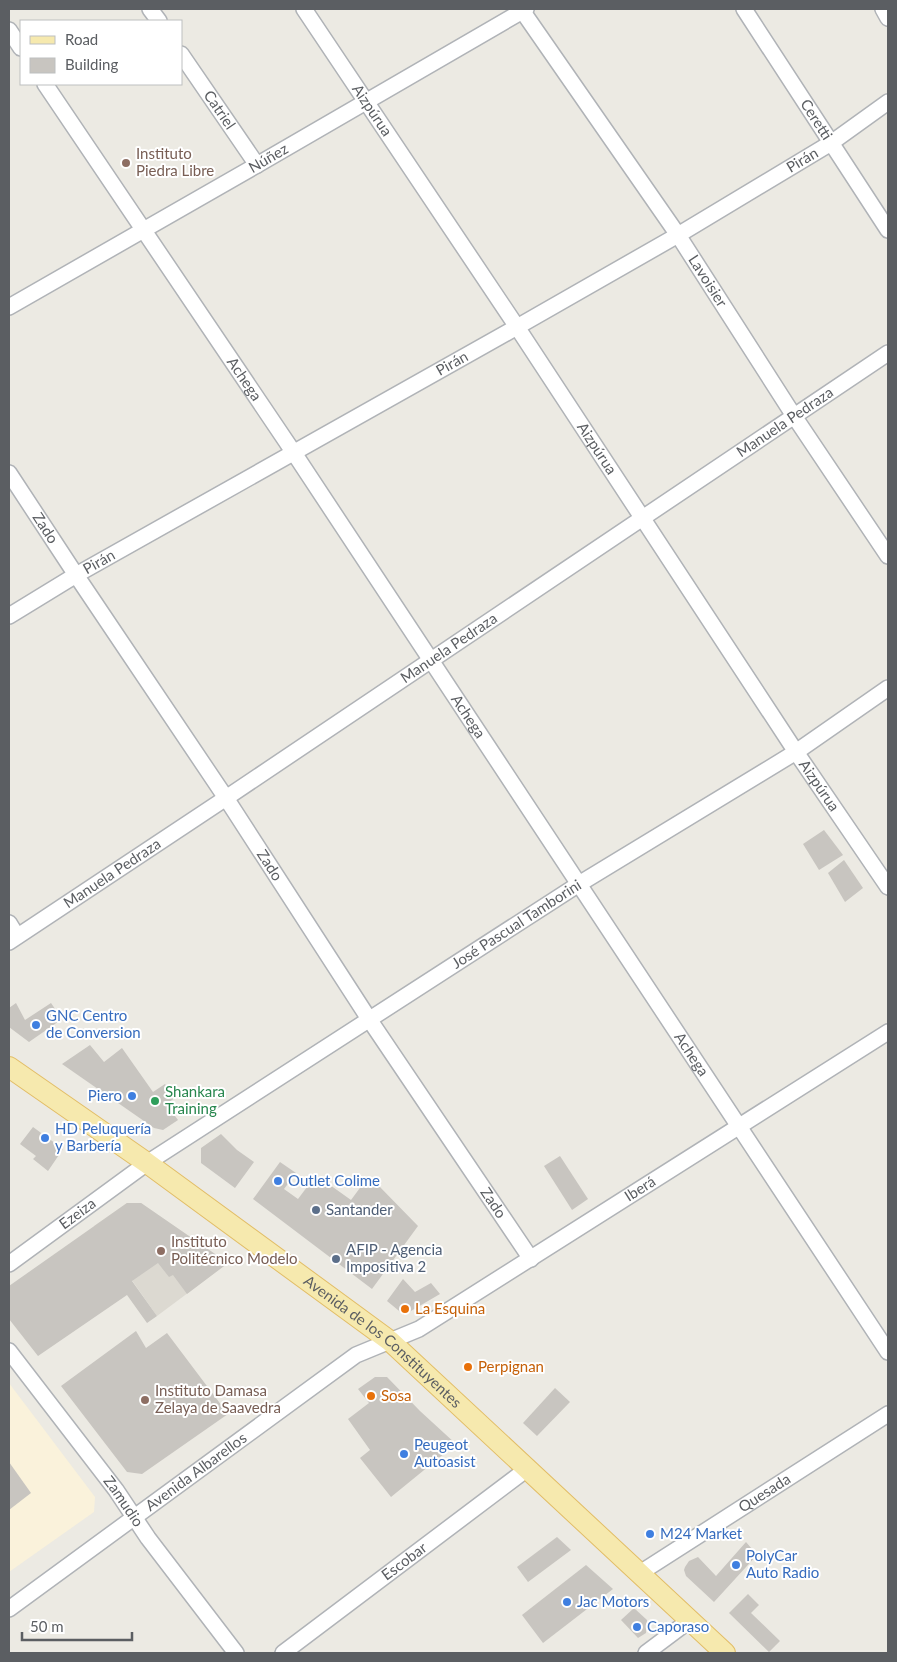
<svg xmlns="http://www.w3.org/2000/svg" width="897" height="1662" font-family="Lato,sans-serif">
	<rect width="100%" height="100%" fill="#eceae3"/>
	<path fill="#faf2db" d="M9 1383 95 1497 94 1512 9 1572Z"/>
	<path fill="#dcd9d1" d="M127 1203H141L228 1263 157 1316 94 1226Z"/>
	<g fill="#c8c5c0">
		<path d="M824 830 843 855 819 870 803 844Z"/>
		<path d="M844 860 863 888 845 902 828 873Z"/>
		<path d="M16 1003 25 1020 51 1003 62 1019 29 1042 9 1027V1008Z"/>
		<path d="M90 1045 104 1062 122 1048 153 1092 165 1084 175 1098 166 1104 178 1120 163 1130 154 1128 62 1064Z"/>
		<path d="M33 1127 63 1149 48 1171 33 1159 36 1156 20 1144Z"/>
		<path d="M221 1134 237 1150 254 1162 235 1188 201 1163V1148Z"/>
		<path d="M560 1156 588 1199 572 1210 544 1166Z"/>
		<path d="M280 1162 296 1173 284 1189 298 1199 316 1175 351 1200 368 1177 379 1186 418 1226 372 1289 253 1199Z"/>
		<path d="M127 1203H141L228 1263 187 1294 173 1275 169 1277 158 1263 132 1281 157 1316 147 1323 127 1295 38 1356 9 1319V1286Z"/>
		<path d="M403 1279 415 1292 431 1283 440 1294 404 1315 387 1301Z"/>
		<path d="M136 1331 146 1348 167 1333 228 1414 142 1474 127 1472 61 1386Z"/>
		<path d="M375 1377H387L420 1411 456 1444 391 1497 360 1458 370 1450 348 1419 369 1403 358 1389Z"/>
		<path d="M555 1388 570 1402 537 1436 523 1423Z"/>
		<path d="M9 1462 31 1493 9 1510Z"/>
		<path d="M557 1537 571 1550 528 1582 517 1567Z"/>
		<path d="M746 1542 757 1555 714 1602 686 1576 684 1570 685 1567 689 1561 698 1557 716 1576Z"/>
		<path d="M586 1565 613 1589 543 1643 522 1615Z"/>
		<path d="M748 1594 759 1605 751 1613 780 1641 769 1652 729 1613Z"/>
		<path d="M634 1608 647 1620 646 1633 638 1638 621 1620Z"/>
	</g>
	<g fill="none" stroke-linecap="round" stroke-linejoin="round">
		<g stroke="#b0b3b7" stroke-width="18">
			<g id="minor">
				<path d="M150 9 159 21"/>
				<path id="s1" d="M304 9 517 327 796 752 888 887"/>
				<path id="s2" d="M521 9 678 235 794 416 888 556"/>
				<path id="s3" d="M744 9 888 230"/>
				<path d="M883 9 888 18"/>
				<path d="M9 30 21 48"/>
				<path id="s4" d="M181 54 257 165"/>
				<path id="s5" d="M45 84 294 453 888 1352"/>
				<path id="s6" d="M9 307 257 165 526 9"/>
				<path id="s7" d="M9 473 76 575 226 798 369 1019 531 1259"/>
				<path id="s8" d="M9 616 76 575 517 327 678 235 831 143 888 102"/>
				<path d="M9 923 17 936"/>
				<path id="s9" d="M9 942 226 798 888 353"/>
				<path id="s10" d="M9 1264 147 1163 579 884 796 752 888 688"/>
				<path id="s11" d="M9 1351 116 1490 148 1538 236 1653"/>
				<path id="s12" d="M640 1573 888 1414"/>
				<path id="s13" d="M9 1609 356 1355 419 1329 888 1032"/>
				<path id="s14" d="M283 1653 527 1469"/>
				<path d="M646 1653 690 1620"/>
			</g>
		</g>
		<g stroke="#e2bd66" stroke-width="22">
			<g id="major">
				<path id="s15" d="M9 1067 147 1163 390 1341 725 1653"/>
			</g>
		</g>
		<use href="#minor" stroke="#fff" stroke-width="15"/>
		<use href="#major" stroke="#f6e9ae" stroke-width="20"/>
	</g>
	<g fill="#8d6e63" stroke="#fff" stroke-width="2">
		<circle cx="126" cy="163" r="5"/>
		<circle cx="161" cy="1251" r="5"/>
		<circle cx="145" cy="1400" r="5"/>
	</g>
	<g fill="#3f7fe0" stroke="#fff" stroke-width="2">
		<circle cx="36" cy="1025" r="5"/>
		<circle cx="132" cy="1096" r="5"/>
		<circle cx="45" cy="1138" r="5"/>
		<circle cx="278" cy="1181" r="5"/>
		<circle cx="404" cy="1454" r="5"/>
		<circle cx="650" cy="1534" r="5"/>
		<circle cx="736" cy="1565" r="5"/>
		<circle cx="567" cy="1602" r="5"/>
		<circle cx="637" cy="1627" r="5"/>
	</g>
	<circle fill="#2e9e5b" stroke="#fff" stroke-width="2" cx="155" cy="1101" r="5"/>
	<g fill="#5c6f8a" stroke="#fff" stroke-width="2">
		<circle cx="316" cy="1210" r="5"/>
		<circle cx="336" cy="1259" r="5"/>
	</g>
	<g fill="#e8710a" stroke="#fff" stroke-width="2">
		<circle cx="405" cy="1309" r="5"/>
		<circle cx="468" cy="1367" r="5"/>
		<circle cx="371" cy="1396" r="5"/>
	</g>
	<g text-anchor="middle" stroke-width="4" stroke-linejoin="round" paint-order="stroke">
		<g font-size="15" fill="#5b5e62" stroke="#fff">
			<text dy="5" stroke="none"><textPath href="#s4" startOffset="68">Catriel</textPath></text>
			<text dy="5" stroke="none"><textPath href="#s1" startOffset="122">Aizpúrua</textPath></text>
			<text dy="5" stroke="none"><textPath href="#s3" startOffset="132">Ceretti</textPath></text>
			<text dy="5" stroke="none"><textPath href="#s6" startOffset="299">Núñez</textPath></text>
			<text dy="5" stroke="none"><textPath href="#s8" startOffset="915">Pirán</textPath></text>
			<text dy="5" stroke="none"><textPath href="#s2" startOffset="330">Lavoisier</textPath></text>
			<text dy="5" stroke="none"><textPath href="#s8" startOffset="510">Pirán</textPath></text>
			<text dy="5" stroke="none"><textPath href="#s5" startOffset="356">Achega</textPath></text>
			<text dy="5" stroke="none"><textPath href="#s9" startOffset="934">Manuela Pedraza</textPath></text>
			<text dy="5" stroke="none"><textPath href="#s1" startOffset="528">Aizpúrua</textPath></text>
			<text dy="5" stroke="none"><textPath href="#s7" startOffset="66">Zado</textPath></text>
			<text dy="5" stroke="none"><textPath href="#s8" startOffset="105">Pirán</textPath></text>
			<text dy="5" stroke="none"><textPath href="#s9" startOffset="529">Manuela Pedraza</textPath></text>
			<text dy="5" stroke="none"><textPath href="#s5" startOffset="761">Achega</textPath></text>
			<text dy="5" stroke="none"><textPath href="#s1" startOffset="932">Aizpúrua</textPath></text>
			<text dy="5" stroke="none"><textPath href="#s7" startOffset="471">Zado</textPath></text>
			<text dy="5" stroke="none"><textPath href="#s9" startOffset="124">Manuela Pedraza</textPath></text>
			<text dy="5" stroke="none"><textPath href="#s10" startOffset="611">José Pascual Tamborini</textPath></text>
			<text dy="5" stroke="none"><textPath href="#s5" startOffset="1166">Achega</textPath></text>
			<text dy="5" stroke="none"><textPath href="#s13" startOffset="760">Iberá</textPath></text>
			<text dy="5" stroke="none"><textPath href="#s7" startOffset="876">Zado</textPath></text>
			<text dy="5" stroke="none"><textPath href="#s10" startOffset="85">Ezeiza</textPath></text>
			<text dy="5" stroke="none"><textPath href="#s15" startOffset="464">Avenida de los Constituyentes</textPath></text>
			<text dy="5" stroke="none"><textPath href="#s13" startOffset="232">Avenida Albarellos</textPath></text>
			<text dy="5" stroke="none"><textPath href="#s12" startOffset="148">Quesada</textPath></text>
			<text dy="5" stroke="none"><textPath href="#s11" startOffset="189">Zamudio</textPath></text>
			<text dy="5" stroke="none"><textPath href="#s14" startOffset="152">Escobar</textPath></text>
		</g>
		<g font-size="15" fill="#785e54" stroke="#fff" text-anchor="start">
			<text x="136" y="159">Instituto<tspan x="136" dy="17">Piedra Libre</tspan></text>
			<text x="171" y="1247">Instituto<tspan x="171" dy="17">Politécnico Modelo</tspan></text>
			<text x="155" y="1396">Instituto Damasa<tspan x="155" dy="17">Zelaya de Saavedra</tspan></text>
		</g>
		<g font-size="15" fill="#366cbe" stroke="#fff" text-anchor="start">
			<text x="46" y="1021">GNC Centro<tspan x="46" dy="17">de Conversion</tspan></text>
			<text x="122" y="1101" text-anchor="end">Piero</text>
			<text x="55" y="1134">HD Peluquería<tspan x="55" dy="17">y Barbería</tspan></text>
			<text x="288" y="1186">Outlet Colime</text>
			<text x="414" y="1450">Peugeot<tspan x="414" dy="17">Autoasist</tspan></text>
			<text x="660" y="1539">M24 Market</text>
			<text x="746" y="1561">PolyCar<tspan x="746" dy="17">Auto Radio</tspan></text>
			<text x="577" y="1607">Jac Motors</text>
			<text x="647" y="1632">Caporaso</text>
		</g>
		<g font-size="15" fill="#27864d" stroke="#fff" text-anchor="start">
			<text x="165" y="1097">Shankara<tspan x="165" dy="17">Training</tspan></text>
		</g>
		<g font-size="15" fill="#4e5e75" stroke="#fff" text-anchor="start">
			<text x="326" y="1215">Santander</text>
			<text x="346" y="1255">AFIP - Agencia<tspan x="346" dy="17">Impositiva 2</tspan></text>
		</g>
		<g font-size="15" fill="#c56008" stroke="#fff" text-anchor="start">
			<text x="415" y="1314">La Esquina</text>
			<text x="478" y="1372">Perpignan</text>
			<text x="381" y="1401">Sosa</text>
		</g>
	</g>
	<rect width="897" height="1662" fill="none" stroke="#5b5e62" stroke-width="20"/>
	<rect x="20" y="20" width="162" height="65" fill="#ffffff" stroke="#bdbfc0"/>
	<rect x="30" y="36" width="25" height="8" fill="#f6e9ae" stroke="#bdbfc0"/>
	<text x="65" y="45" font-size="15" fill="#5b5e62">Road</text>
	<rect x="30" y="58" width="25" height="15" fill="#c8c5c0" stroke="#bdbfc0"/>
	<text x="65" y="70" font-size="15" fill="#5b5e62">Building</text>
	<path d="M22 1632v8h110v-8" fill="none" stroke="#5b5e62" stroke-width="2.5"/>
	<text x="30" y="1632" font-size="15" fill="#5b5e62" stroke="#ffffff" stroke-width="4" paint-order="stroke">50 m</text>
</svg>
